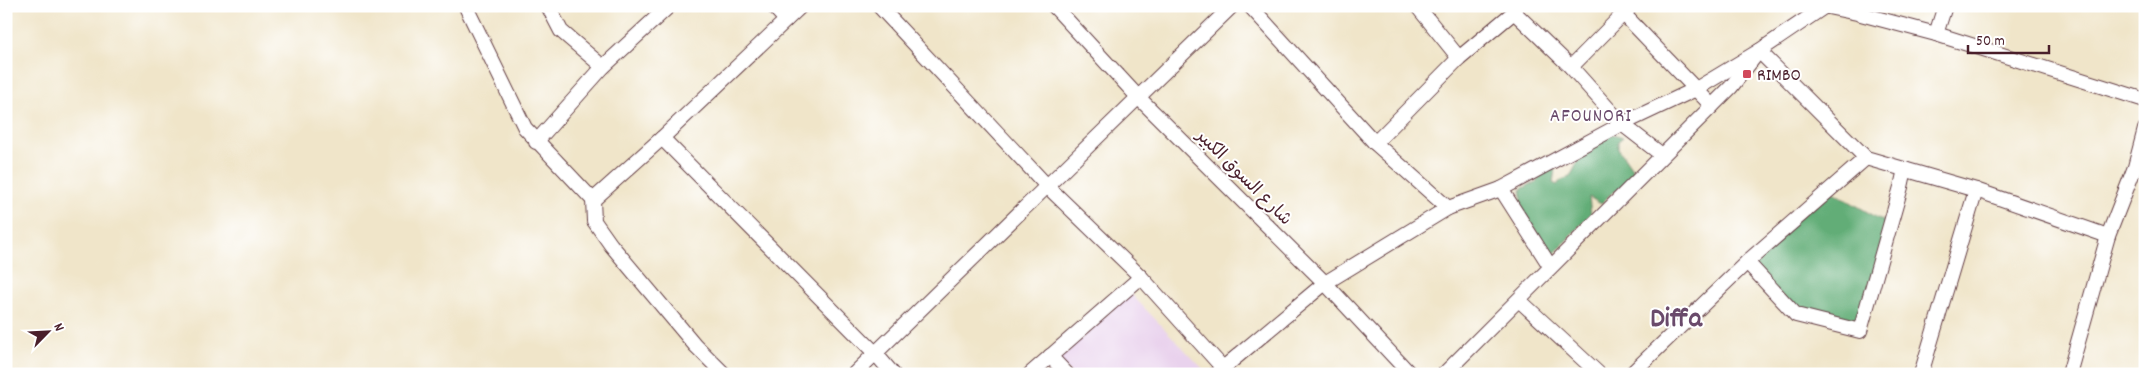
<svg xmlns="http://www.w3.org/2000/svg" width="2151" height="380" font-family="Dekko,'Playpen Sans Arabic',sans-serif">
	<rect width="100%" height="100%" fill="#fff"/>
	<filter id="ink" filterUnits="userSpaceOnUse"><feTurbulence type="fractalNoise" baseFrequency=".02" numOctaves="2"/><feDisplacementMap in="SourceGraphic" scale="10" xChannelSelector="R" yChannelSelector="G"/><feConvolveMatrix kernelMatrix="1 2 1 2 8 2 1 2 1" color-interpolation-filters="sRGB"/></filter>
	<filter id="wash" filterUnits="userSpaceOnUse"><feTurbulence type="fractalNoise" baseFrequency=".0096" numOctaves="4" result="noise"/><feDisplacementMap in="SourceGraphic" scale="20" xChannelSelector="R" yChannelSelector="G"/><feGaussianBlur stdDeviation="1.12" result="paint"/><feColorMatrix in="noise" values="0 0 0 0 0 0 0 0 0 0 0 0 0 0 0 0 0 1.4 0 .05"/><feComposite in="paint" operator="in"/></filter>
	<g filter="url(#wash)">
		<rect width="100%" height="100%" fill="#f0e5c9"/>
		<path fill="#e9d2ed" d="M1130 293 1206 372 1204 374H1071L1058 360Z"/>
		<g fill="#62ad77" stroke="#566651">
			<path d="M1610 133 1623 137 1618 141V148L1635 173 1630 186 1613 192 1601 204 1589 197 1591 214 1553 255 1519 207 1522 198 1521 189 1531 184H1535C1540 175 1544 169 1555 169L1553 183 1557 185 1561 180 1570 177 1581 156 1591 151 1596 142Z"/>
			<path d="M1830 190 1893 227 1858 329 1797 312 1748 261Z"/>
		</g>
	</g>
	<g filter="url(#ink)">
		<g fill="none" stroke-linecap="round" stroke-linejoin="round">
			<g stroke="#633d43" stroke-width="16">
				<g id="minor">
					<path d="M468 6 467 9 525 128 593 200"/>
					<path d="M548 6 561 31 603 67"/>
					<path d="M773 6 786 20"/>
					<path d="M879 6 1047 186 1141 277 1222 367"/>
					<path d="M1054 6 1138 97 1325 283 1410 374"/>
					<path d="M1250 6 1375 143 1448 208"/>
					<path d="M1417 6 1459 58"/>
					<path d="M1616 6 1712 106"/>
					<path d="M1823 6 1857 13 1936 34 2145 100"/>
					<path d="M1936 34 1945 6"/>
					<path d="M1571 67 1631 6"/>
					<path d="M662 138 875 353 893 374"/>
					<path d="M536 142 603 67 669 6"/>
					<path d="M1375 143 1459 58 1514 12 1571 67 1622 124 1662 155"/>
					<path d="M1501 189 1550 266"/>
					<path d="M1747 262 1796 315 1860 331 1901 187 1905 169"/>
					<path d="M1519 300 1599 374"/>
					<path d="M1050 356 1067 374"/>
					<path d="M724 374 695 345 611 245 594 221 593 200 662 138 801 6"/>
					<path d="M854 374 1232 6"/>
					<path d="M1030 374 1141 277"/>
					<path d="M1216 374 1325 283 1448 208 1501 189 1622 124 1696 89 1759 51 1866 158 1976 190 2108 236"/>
					<path d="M1444 374 1731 87 1759 51 1824 7"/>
					<path d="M1631 374 1748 261 1866 158"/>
					<path d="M1921 374 1976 190"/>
					<path d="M2069 374 2108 236 2135 167 2145 129"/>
				</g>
			</g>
			<use href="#minor" stroke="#fff" stroke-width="14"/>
		</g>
	</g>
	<rect fill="#d1495b" stroke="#fff" stroke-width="2" x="1742" y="69" width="10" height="10" rx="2.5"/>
	<g text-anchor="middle" stroke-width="4" stroke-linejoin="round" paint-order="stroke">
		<g font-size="18" fill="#4a1f2b" stroke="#fff" text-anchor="start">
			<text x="1757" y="80">RIMBO</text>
		</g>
		<g font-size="18" fill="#4a1f2b" stroke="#fff">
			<text transform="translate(1245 177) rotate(45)" y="6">شارع السوق الكبير</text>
		</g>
		<g font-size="19" letter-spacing="1" fill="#6a4a6b" stroke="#fff">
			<text x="1591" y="121">AFOUNORI</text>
		</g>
		<g font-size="28" font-weight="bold" fill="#6a4a6b" stroke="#fff">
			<text x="1676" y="326">Diffa</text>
		</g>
	</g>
	<rect width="2151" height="380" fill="none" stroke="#fff" stroke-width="25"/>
	<g transform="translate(48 332) rotate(66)" stroke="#ffffff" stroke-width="4" paint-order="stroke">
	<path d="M0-4L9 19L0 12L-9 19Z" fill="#4a1f2b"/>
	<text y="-8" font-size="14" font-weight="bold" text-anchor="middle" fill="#4a1f2b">N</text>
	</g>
	<path d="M1968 45v8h81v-8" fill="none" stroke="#4a1f2b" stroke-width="2.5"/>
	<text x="1976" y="45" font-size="15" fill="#4a1f2b" stroke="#ffffff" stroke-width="4" paint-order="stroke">50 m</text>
</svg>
